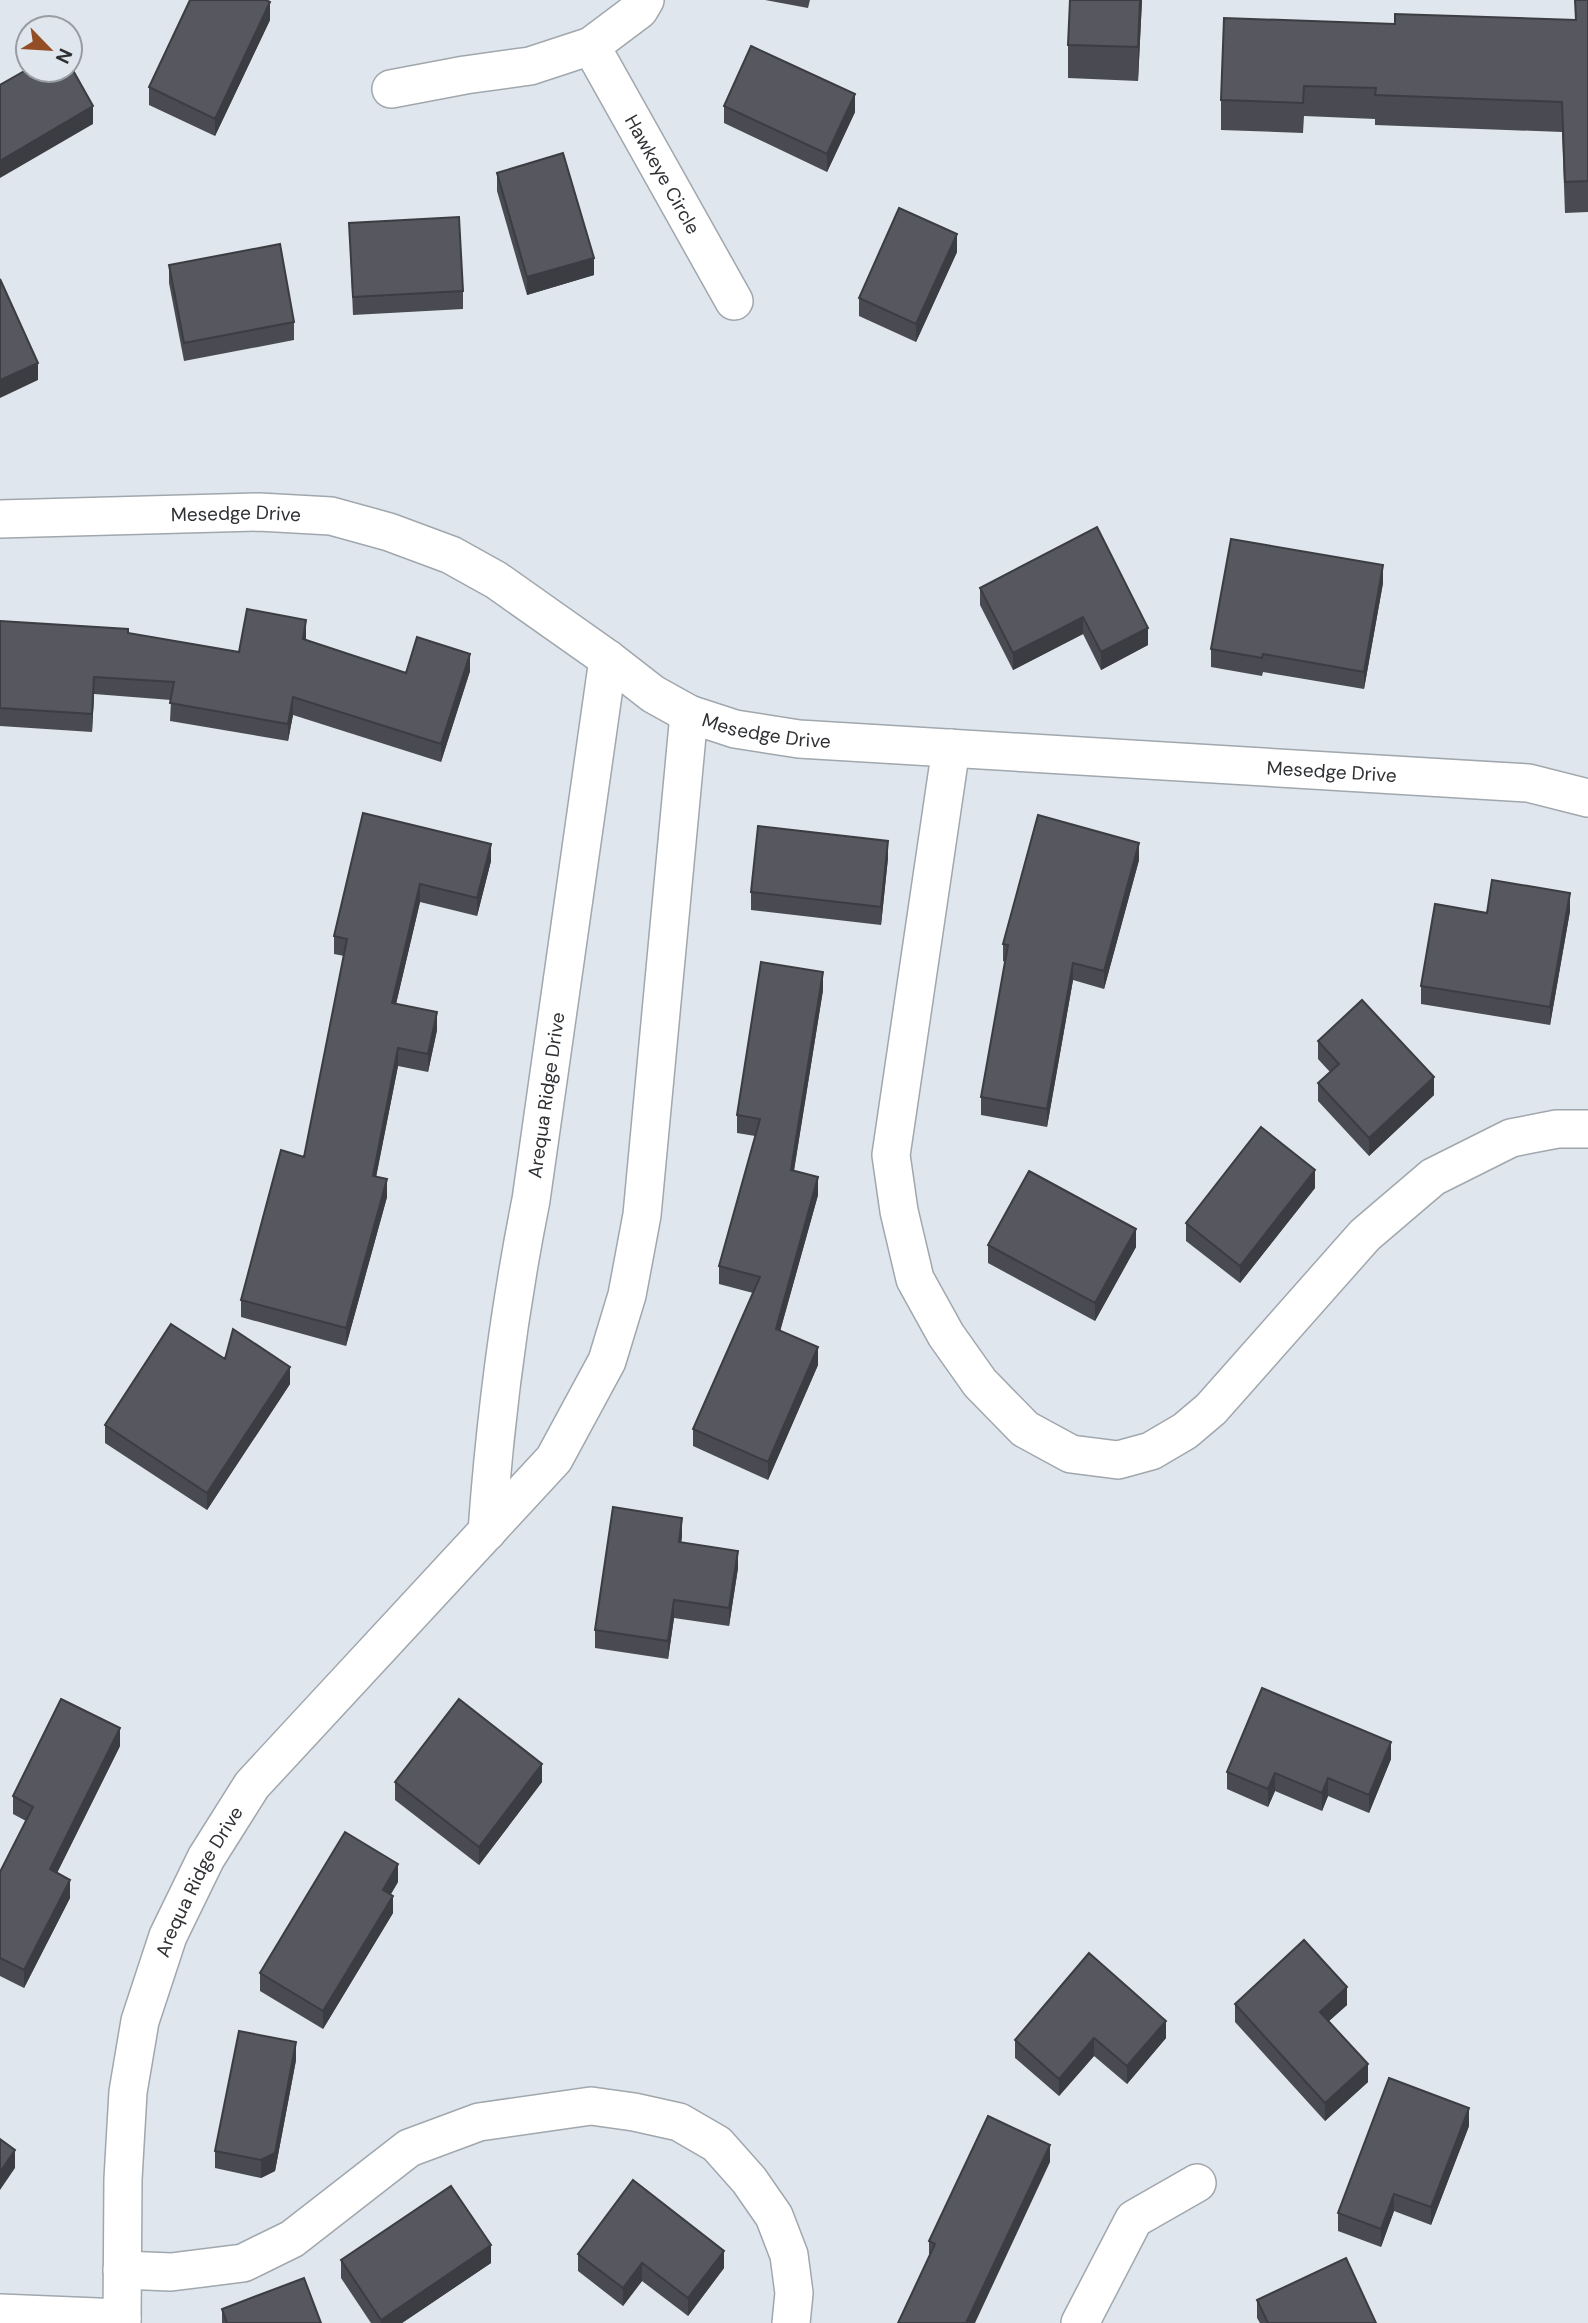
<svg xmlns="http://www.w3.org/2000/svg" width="1588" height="2323" viewBox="0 0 1588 2323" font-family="'DM Sans',sans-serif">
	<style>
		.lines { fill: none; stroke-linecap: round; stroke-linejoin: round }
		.street-casing { stroke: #a0a7ad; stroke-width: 40 }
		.street { stroke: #fff; stroke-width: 37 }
		.wall { fill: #4a4b52 }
		.shaded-wall { fill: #3c3d42 }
		.building { fill: #56575f; stroke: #3c3d42; stroke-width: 2 }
		.labels { text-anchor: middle; stroke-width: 7; stroke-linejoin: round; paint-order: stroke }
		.street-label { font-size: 19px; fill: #2e3033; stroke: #dfe6ed }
	</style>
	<rect width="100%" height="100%" fill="#dfe6ed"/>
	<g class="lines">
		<g class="street-casing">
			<g id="street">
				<path id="s1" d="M 591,46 L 734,301"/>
				<path d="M 391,89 L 465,75 L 530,66 L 591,46 L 639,10 L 645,0"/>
				<path id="s2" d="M 0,519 L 259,512 L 331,516 L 389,532 L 451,555 L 496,580 L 608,659 L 653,694 L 689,714 L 735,729 L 799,739 L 1528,783 L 1588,798"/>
				<path d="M 951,748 L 891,1155 L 899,1211 L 915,1279 L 946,1335 L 980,1383 L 1025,1429 L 1071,1454 L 1118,1460 L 1151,1451 L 1185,1431 L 1211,1409 L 1365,1235 L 1433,1177 L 1511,1138 L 1557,1129 L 1588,1129"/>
				<path id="s3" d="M 487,1532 C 495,1420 509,1310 531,1200 L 608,659"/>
				<path d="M 122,2270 L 171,2272 L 243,2263 L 292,2239 L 409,2148 L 479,2122 L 591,2106 L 634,2112 L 679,2122 L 717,2144 L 749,2180 L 774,2216 L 789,2255 L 794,2293 L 791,2323"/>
				<path d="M 0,2313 L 122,2318"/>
				<path id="s4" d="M 122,2323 L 123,2179 L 128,2092 L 140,2021 L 168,1936 L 206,1858 L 252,1785 L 554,1459 L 607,1361 L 627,1295 L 642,1215 L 689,714"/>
				<path d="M 1080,2323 L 1134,2219 L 1197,2183"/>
			</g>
		</g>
		<use href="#street" class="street"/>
	</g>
	<path class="wall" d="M 765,0 L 810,0 L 808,8 Z
		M 1142,0 L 1138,81 L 1068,78 L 1068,45 Z
		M 1575,0 L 1588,0 L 1588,212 L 1565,213 L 1562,132 L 1375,125 L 1375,119 L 1304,116 L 1303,133 L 1221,130 L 1221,100 L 1395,24 L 1575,20 Z
		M 270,20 L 215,136 L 149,105 L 149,87 Z
		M 724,106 L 855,112 L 827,172 L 724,123 Z
		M 497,173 L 594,275 L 527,295 L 497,191 Z
		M 349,223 L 463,291 L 463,309 L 353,315 Z
		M 957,252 L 916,342 L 859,316 L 859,298 Z
		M 169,265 L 294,322 L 294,340 L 184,361 L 169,283 Z
		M 1097,527 L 1148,645 L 1101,670 L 1083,634 L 1013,670 L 980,605 L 980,588 Z
		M 1383,583 L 1364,689 L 1263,672 L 1262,676 L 1211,667 L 1211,649 Z
		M 0,621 L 128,633 L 239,652 L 306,637 L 306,640 L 406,673 L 470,671 L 441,762 L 293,715 L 288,741 L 170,721 L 171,700 L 94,694 L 92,732 L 0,726 Z
		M 363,813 L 491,861 L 477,916 L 420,902 L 396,1004 L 437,1030 L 428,1072 L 398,1066 L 376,1176 L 387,1197 L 346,1346 L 241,1317 L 241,1300 L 304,1157 L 344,956 L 334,954 L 334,936 Z
		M 888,858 L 881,925 L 751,910 L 751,892 Z
		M 1139,860 L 1104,989 L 1073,980 L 1047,1127 L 981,1115 L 981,1097 L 1005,962 L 1003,961 L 1003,944 Z
		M 1570,911 L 1550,1025 L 1421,1004 L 1421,986 L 1487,913 Z
		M 823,990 L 794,1171 L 818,1195 L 780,1331 L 818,1365 L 768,1480 L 693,1446 L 693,1429 L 753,1293 L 719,1284 L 719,1266 L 755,1136 L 737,1133 L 737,1115 Z
		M 1318,1041 L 1434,1095 L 1369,1156 L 1318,1101 L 1318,1083 L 1330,1072 L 1318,1059 Z
		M 1315,1188 L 1240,1283 L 1186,1241 L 1186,1223 Z
		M 988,1245 L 1136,1247 L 1095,1321 L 988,1263 Z
		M 290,1384 L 207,1510 L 105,1443 L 105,1425 Z
		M 682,1536 L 681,1542 L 738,1568 L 729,1626 L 674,1618 L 668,1659 L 595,1648 L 595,1630 Z
		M 120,1746 L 57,1873 L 70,1898 L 24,1988 L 0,1976 L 0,1872 L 26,1821 L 13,1814 L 13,1796 Z
		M 1391,1759 L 1369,1813 L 1328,1796 L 1322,1811 L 1275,1791 L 1268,1807 L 1227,1789 L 1227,1772 Z
		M 395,1782 L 542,1782 L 479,1865 L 395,1800 Z
		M 398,1882 L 391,1894 L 393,1913 L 323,2029 L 260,1991 L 260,1973 Z
		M 1089,1953 L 1166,2038 L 1127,2084 L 1094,2056 L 1059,2096 L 1015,2058 L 1015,2040 Z
		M 1235,2004 L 1347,2005 L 1329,2021 L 1368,2082 L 1325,2121 L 1235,2022 Z
		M 296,2060 L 275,2171 L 261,2178 L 215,2168 L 215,2151 Z
		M 1469,2126 L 1431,2225 L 1394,2211 L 1381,2247 L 1338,2231 L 1338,2213 Z
		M 1050,2162 L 929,2255 L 929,2241 Z
		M 578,2254 L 724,2268 L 688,2316 L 642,2281 L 623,2306 L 578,2271 Z
		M 341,2260 L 491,2263 L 402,2323 L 371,2323 L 341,2278 Z
		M 1257,2300 L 1376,2323 L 1260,2323 L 1257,2318 Z
		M 222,2309 L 321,2323 L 222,2323 Z"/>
	<path class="shaded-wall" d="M 1140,0 L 1142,0 L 1138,81 L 1138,47 Z
		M 270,2 L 270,20 L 215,136 L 215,119 Z
		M 855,94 L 855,112 L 827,172 L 827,154 Z
		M 93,106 L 93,124 L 0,178 L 0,161 Z
		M 957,234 L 957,252 L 916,342 L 916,324 Z
		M 594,258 L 594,275 L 527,295 L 527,277 Z
		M 38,363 L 38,380 L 0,398 L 0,380 Z
		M 1383,565 L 1383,583 L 1364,689 L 1364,672 Z
		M 1083,617 L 1083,634 L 1013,670 L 1013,653 Z
		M 306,620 L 306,637 L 303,657 L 303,639 Z
		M 1148,628 L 1148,645 L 1101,670 L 1101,652 Z
		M 470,654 L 470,671 L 441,762 L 441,744 Z
		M 94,677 L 94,694 L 92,732 L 92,714 Z
		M 293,697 L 293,715 L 288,741 L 288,724 Z
		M 888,841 L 888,858 L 881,925 L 881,907 Z
		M 1139,843 L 1139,860 L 1104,989 L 1104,971 Z
		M 491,844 L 491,861 L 477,916 L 477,898 Z
		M 420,884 L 420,902 L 392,1021 L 392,1003 Z
		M 1570,893 L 1570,911 L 1550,1025 L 1550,1007 Z
		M 1073,963 L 1073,980 L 1047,1127 L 1047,1109 Z
		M 823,972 L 823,990 L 791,1188 L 791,1170 Z
		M 437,1012 L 437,1030 L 428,1072 L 428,1054 Z
		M 398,1048 L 398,1066 L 373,1193 L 373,1176 Z
		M 1434,1077 L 1434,1095 L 1369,1156 L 1369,1138 Z
		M 1315,1170 L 1315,1188 L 1240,1283 L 1240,1266 Z
		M 818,1177 L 818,1195 L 776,1346 L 776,1329 Z
		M 387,1179 L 387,1197 L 346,1346 L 346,1328 Z
		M 1136,1229 L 1136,1247 L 1095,1321 L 1095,1303 Z
		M 818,1347 L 818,1365 L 768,1480 L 768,1462 Z
		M 290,1367 L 290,1384 L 207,1510 L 207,1493 Z
		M 682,1518 L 682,1536 L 679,1560 L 679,1542 Z
		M 738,1551 L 738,1568 L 729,1626 L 729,1608 Z
		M 674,1600 L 674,1618 L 668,1659 L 668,1641 Z
		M 120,1728 L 120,1746 L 50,1887 L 50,1869 Z
		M 1391,1742 L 1391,1759 L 1369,1813 L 1369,1795 Z
		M 542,1764 L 542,1782 L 479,1865 L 479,1847 Z
		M 1275,1773 L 1275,1791 L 1268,1807 L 1268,1789 Z
		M 1328,1778 L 1328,1796 L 1322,1811 L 1322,1793 Z
		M 398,1864 L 398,1882 L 383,1907 L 383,1890 Z
		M 70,1880 L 70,1898 L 24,1988 L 24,1970 Z
		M 393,1896 L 393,1913 L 323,2029 L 323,2011 Z
		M 1347,1987 L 1347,2005 L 1320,2029 L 1320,2012 Z
		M 1166,2021 L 1166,2038 L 1127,2084 L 1127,2066 Z
		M 1094,2038 L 1094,2056 L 1059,2096 L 1059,2079 Z
		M 296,2042 L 296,2060 L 275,2171 L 261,2178 L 261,2160 Z
		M 1368,2064 L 1368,2082 L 1325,2121 L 1325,2103 Z
		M 1469,2108 L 1469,2126 L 1431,2225 L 1431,2207 Z
		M 1050,2145 L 1050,2162 L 975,2323 L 966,2323 Z
		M 15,2150 L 15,2168 L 0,2190 L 0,2172 Z
		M 1394,2194 L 1394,2211 L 1381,2247 L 1381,2229 Z
		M 491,2245 L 491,2263 L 402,2323 L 381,2323 L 381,2320 Z
		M 724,2251 L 724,2268 L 688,2316 L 688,2298 Z
		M 642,2263 L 642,2281 L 623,2306 L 623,2288 Z"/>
	<path class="building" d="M 190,0 L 266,0 L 270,2 L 215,119 L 149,87 Z
		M 1070,0 L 1140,0 L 1138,47 L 1068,45 Z
		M 1575,0 L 1588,0 L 1588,181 L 1565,182 L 1562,102 L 1375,95 L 1376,88 L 1304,86 L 1303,103 L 1221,100 L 1224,18 L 1395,24 L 1395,14 L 1576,20 Z
		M 751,46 L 855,94 L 827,154 L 724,106 Z
		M 70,65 L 93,106 L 0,161 L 0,85 L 28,69 L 28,70 L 70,70 Z
		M 563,153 L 594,258 L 527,277 L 497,173 Z
		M 899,208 L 957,234 L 916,324 L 859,298 Z
		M 459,217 L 463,291 L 353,297 L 349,223 Z
		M 280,244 L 294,322 L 184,343 L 169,265 Z
		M 0,279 L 38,363 L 0,380 Z
		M 1097,527 L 1148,628 L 1101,652 L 1083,617 L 1013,653 L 980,588 Z
		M 1231,539 L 1383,565 L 1364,672 L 1263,654 L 1262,658 L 1211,649 Z
		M 247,609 L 306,620 L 303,639 L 406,673 L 417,637 L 470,654 L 441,744 L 293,697 L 288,724 L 170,703 L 174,682 L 94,677 L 92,714 L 0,708 L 0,621 L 128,629 L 128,633 L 239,652 Z
		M 363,813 L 491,844 L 477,898 L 420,884 L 392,1003 L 437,1012 L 428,1054 L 398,1048 L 373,1176 L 387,1179 L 346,1328 L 241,1300 L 281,1150 L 304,1157 L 347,939 L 334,936 Z
		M 1038,815 L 1139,843 L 1104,971 L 1073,963 L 1047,1109 L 981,1097 L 1008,945 L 1003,944 Z
		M 758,826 L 888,841 L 881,907 L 751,892 Z
		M 1492,880 L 1570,893 L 1550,1007 L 1421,986 L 1435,904 L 1487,913 Z
		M 761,962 L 823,972 L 791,1170 L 818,1177 L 776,1329 L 818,1347 L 768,1462 L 693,1429 L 760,1277 L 719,1266 L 760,1119 L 737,1115 Z
		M 1362,1000 L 1434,1077 L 1369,1138 L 1318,1083 L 1339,1064 L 1318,1041 Z
		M 1261,1127 L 1315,1170 L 1240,1266 L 1186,1223 Z
		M 1029,1171 L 1136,1229 L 1095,1303 L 988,1245 Z
		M 171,1324 L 225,1359 L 233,1329 L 290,1367 L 207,1493 L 105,1425 Z
		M 613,1507 L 682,1518 L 679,1542 L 738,1551 L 729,1608 L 674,1600 L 668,1641 L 595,1630 Z
		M 1262,1688 L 1391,1742 L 1369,1795 L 1328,1778 L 1322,1793 L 1275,1773 L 1268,1789 L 1227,1772 Z
		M 61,1699 L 120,1728 L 50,1869 L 70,1880 L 24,1970 L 0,1958 L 0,1872 L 33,1807 L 13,1796 Z
		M 459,1699 L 542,1764 L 479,1847 L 395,1782 Z
		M 345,1832 L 398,1864 L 383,1890 L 393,1896 L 323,2011 L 260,1973 Z
		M 1304,1940 L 1347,1987 L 1320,2012 L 1368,2064 L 1325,2103 L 1235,2004 Z
		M 1089,1953 L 1166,2021 L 1127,2066 L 1094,2038 L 1059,2079 L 1015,2040 Z
		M 239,2031 L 296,2042 L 275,2153 L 261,2160 L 215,2151 Z
		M 1389,2078 L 1469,2108 L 1431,2207 L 1394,2194 L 1381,2229 L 1338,2213 Z
		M 988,2116 L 1050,2145 L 966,2323 L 898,2323 L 935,2244 L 929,2241 Z
		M 0,2139 L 15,2150 L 0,2172 Z
		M 633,2180 L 724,2251 L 688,2298 L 642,2263 L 623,2288 L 578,2254 Z
		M 451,2186 L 491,2245 L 381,2320 L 341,2260 Z
		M 1346,2258 L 1376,2323 L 1268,2323 L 1257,2300 Z
		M 304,2278 L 321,2323 L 227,2323 L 222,2309 Z"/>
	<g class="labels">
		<g class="street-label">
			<text dy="7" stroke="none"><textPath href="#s1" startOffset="147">Hawkeye Circle</textPath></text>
			<text dy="7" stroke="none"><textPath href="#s2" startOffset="236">Mesedge Drive</textPath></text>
			<text dy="7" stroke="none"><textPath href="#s2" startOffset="824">Mesedge Drive</textPath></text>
			<text dy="7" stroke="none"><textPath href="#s2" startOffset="1391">Mesedge Drive</textPath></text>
			<text dy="7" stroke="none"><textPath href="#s3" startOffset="441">Arequa Ridge Drive</textPath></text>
			<text dy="7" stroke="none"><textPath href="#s4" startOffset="455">Arequa Ridge Drive</textPath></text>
		</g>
	</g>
	<g transform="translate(49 49) rotate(115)"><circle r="33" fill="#dfe6ed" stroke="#989da3" stroke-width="2"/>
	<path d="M0-5L12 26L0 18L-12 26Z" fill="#944e26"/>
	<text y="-10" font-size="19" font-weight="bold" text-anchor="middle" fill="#2e3033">N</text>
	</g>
</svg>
